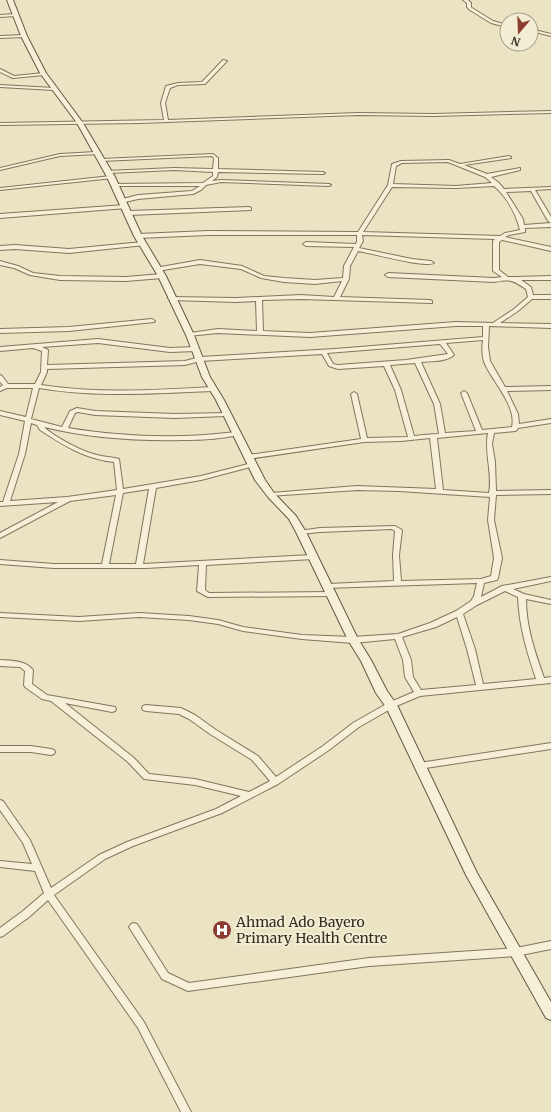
<svg xmlns="http://www.w3.org/2000/svg" width="551" height="1112" viewBox="0 0 551 1112" font-family="Merriweather,serif">
	<style>
		.lines { fill: none; stroke-linecap: round; stroke-linejoin: round }
		.street-casing { stroke: #83755c; stroke-width: 2 }
		.secondary-casing { stroke: #655740; stroke-width: 2 }
		.street { fill: #f5f0d7; fill-rule: evenodd }
		.secondary { fill: #f5f0d7; fill-rule: evenodd }
		.labels { text-anchor: middle; stroke-width: 4; stroke-linejoin: round; paint-order: stroke }
		.near-poi-label { font-size: 14px; fill: #342c1f; stroke: #f2edd3; text-anchor: start }
	</style>
	<rect width="100%" height="100%" fill="#eae3c4"/>
	<g class="lines">
		<g class="street-casing">
			<path id="street" d="M 463,0 L 468,0 L 471,3 L 471,7 L 472,8 L 493,21 L 507,25 L 507,27 L 491,23 L 470,10 L 467,7 L 467,3 Z
				M 15,14 L 16,14 L 16,16 L 0,17 L 0,15 Z
				M 531,29 L 551,34 L 551,36 L 531,31 Z
				M 25,35 L 27,36 L 26,37 L 0,38 L 0,36 Z
				M 223,60 L 227,61 L 205,84 L 178,85 L 170,88 L 165,103 L 168,120 L 358,113 L 433,114 L 551,111 L 551,113 L 433,116 L 358,115 L 139,123 L 0,125 L 0,123 L 164,120 L 161,103 L 166,86 L 178,83 L 202,82 Z
				M 0,69 L 14,76 L 44,73 L 46,74 L 44,75 L 13,78 L 0,72 Z
				M 0,85 L 54,88 L 56,89 L 54,90 L 0,87 Z
				M 96,152 L 98,152 L 98,154 L 60,156 L 0,170 L 0,168 L 60,154 Z
				M 213,154 L 218,158 L 218,169 L 323,172 L 325,173 L 323,174 L 218,172 L 217,177 L 212,181 L 221,180 L 329,184 L 331,185 L 329,186 L 221,182 L 206,185 L 201,190 L 193,194 L 138,199 L 121,203 L 119,202 L 119,200 L 138,195 L 192,191 L 200,186 L 115,186 L 113,185 L 113,184 L 203,183 L 213,176 L 213,172 L 174,170 L 108,173 L 106,172 L 106,171 L 174,168 L 213,169 L 214,158 L 212,156 L 101,161 L 99,160 L 101,159 Z
				M 509,156 L 511,157 L 511,158 L 464,165 L 487,174 L 520,168 L 520,170 L 491,177 L 499,183 L 504,189 L 551,187 L 551,189 L 535,190 L 551,217 L 551,223 L 548,221 L 531,191 L 506,192 L 523,219 L 524,225 L 551,223 L 551,227 L 525,228 L 525,232 L 509,235 L 505,237 L 551,247 L 551,251 L 502,240 L 499,242 L 499,270 L 508,277 L 515,277 L 551,276 L 551,280 L 521,280 L 531,287 L 533,295 L 551,295 L 551,299 L 532,299 L 518,311 L 500,323 L 551,324 L 551,328 L 489,326 L 488,347 L 490,361 L 505,387 L 551,386 L 551,390 L 507,391 L 518,414 L 519,424 L 551,419 L 551,423 L 518,428 L 517,430 L 515,431 L 494,433 L 492,444 L 495,462 L 496,491 L 551,490 L 551,494 L 496,495 L 494,520 L 502,558 L 498,578 L 497,580 L 484,583 L 481,597 L 502,586 L 551,577 L 551,581 L 513,589 L 524,594 L 551,600 L 551,604 L 526,599 C 526,627 535,652 544,678 L 551,677 L 551,683 L 420,696 L 394,707 L 359,727 L 329,750 L 278,784 L 222,813 L 133,846 L 105,859 L 54,895 L 144,1022 L 191,1112 L 181,1112 L 138,1028 L 48,900 L 29,917 L 3,936 L 0,937 L 0,928 L 23,911 L 44,893 L 35,871 L 0,867 L 0,861 L 32,864 L 23,843 L 0,810 L 0,800 L 3,801 L 30,840 L 51,888 L 99,855 L 127,842 L 216,809 L 241,796 L 195,785 L 144,779 L 128,762 L 51,701 L 42,699 L 25,687 L 24,685 L 25,671 L 20,667 L 0,666 L 0,660 C 12,661 25,660 33,670 L 32,684 L 47,695 L 115,707 L 116,709 L 115,711 L 112,712 L 65,703 L 134,758 L 149,774 L 195,779 L 249,792 L 270,781 L 252,760 L 210,734 L 189,719 L 179,714 L 146,711 L 143,710 L 142,708 L 143,706 L 146,705 L 181,708 L 195,715 L 216,730 L 258,756 L 276,777 L 323,746 L 353,723 L 388,703 L 414,692 L 405,677 L 403,660 L 395,639 L 353,643 L 302,639 L 243,631 L 218,624 L 189,620 L 139,617 L 79,621 L 0,617 L 0,613 L 79,617 L 139,613 L 189,616 L 218,620 L 243,627 L 302,635 L 353,637 L 398,634 L 430,623 L 456,611 L 471,601 L 474,596 L 477,583 L 325,588 L 324,586 L 325,584 L 328,584 L 394,581 L 393,555 L 395,531 L 392,529 L 320,532 L 301,534 L 299,533 L 298,532 L 299,531 L 320,528 L 395,526 L 402,530 L 399,555 L 401,581 L 481,579 L 491,576 L 494,558 L 488,520 L 490,497 L 399,491 L 357,490 L 269,496 L 268,495 L 269,494 L 271,493 L 357,486 L 436,489 L 430,438 L 401,441 L 364,442 L 248,459 L 245,457 L 248,455 L 361,439 L 351,394 L 354,392 L 357,394 L 367,438 L 408,437 L 395,390 L 384,366 L 338,369 L 329,366 L 322,354 L 200,361 L 185,365 L 47,369 L 47,372 L 41,385 C 98,394 155,390 213,387 L 216,389 L 213,391 C 155,393 97,398 39,388 L 31,419 L 62,427 L 70,411 L 77,408 L 95,411 L 175,414 L 228,413 L 229,414 L 228,415 L 226,416 L 175,418 L 95,415 L 78,412 L 75,413 L 68,428 C 123,437 180,439 236,432 L 239,434 L 238,435 C 221,439 202,440 183,440 C 137,441 89,438 44,427 C 54,437 83,452 97,455 C 104,457 112,457 119,459 L 123,489 L 201,476 L 252,463 L 255,465 L 254,466 L 201,480 L 156,488 L 143,564 L 312,555 L 314,555 L 316,557 L 314,559 L 206,565 L 205,590 L 209,593 L 332,592 L 336,594 L 332,596 L 208,597 L 197,591 L 199,565 L 146,568 L 54,568 L 0,564 L 0,560 L 54,564 L 102,564 L 116,495 L 70,501 L 0,538 L 0,533 L 58,502 L 0,506 L 0,502 L 3,502 L 19,454 L 25,421 L 0,415 L 0,411 L 26,417 L 33,388 L 7,388 L 0,391 L 0,387 L 3,385 L 0,382 L 0,375 L 2,376 L 8,384 L 35,384 L 41,372 L 42,351 L 33,348 L 0,351 L 0,347 L 98,339 L 170,348 L 196,347 L 199,349 L 196,351 L 170,352 L 98,343 L 42,347 L 48,350 L 47,365 L 185,361 L 200,357 L 335,349 L 483,337 L 483,326 L 456,326 L 310,337 L 218,333 L 188,336 L 188,334 L 190,333 L 218,329 L 257,331 L 256,301 L 236,302 L 171,300 L 168,298 L 169,297 L 236,298 L 301,295 L 334,297 L 342,281 L 315,284 L 284,282 L 261,278 L 241,269 L 200,264 L 157,271 L 155,270 L 155,268 L 200,260 L 242,266 L 264,276 L 284,278 L 315,280 L 343,278 L 344,266 L 354,247 L 306,246 L 303,244 L 306,242 L 356,244 L 357,241 L 357,235 L 208,235 L 138,238 L 135,236 L 138,234 L 208,231 L 358,232 L 388,185 L 392,164 L 401,161 L 449,160 L 460,164 ZM 448,162 L 485,177 L 492,183 L 456,186 L 393,184 L 396,166 L 402,163 ZM 494,186 C 507,197 516,214 520,230 L 505,233 L 500,236 L 363,232 L 392,187 L 456,188 ZM 362,235 L 495,239 L 493,241 L 493,271 L 502,277 L 494,278 L 388,273 L 385,275 L 388,277 L 494,282 C 511,279 512,280 526,289 L 528,297 L 514,309 L 493,323 L 456,322 L 310,333 L 263,331 L 262,300 L 301,299 L 432,303 L 432,301 L 430,300 L 340,297 L 349,279 L 350,266 L 358,251 C 370,253 426,268 434,263 L 431,261 L 412,259 L 359,248 L 363,241 ZM 483,340 C 482,347 482,355 484,362 C 492,381 517,406 512,427 L 482,430 L 467,393 L 464,391 L 461,393 L 476,431 L 445,433 L 440,404 L 421,362 C 431,361 446,362 454,355 L 446,343 ZM 440,344 L 448,354 L 406,360 L 338,365 L 333,364 L 327,353 ZM 415,363 L 434,404 L 439,434 C 431,434 423,435 414,436 L 401,390 L 390,365 ZM 31,423 L 37,425 L 40,430 C 63,445 85,459 114,462 L 117,490 L 67,497 L 10,501 L 25,454 ZM 488,433 C 484,453 493,474 489,493 L 443,490 L 437,438 ZM 149,489 L 136,564 L 109,564 L 123,493 ZM 505,591 L 518,597 C 519,626 527,652 536,679 L 483,684 L 475,649 L 463,614 L 477,605 ZM 457,617 L 467,649 L 476,685 L 421,690 L 413,677 L 411,660 L 402,637 L 436,627 Z
				M 111,176 L 113,177 L 113,178 L 0,190 L 0,188 Z
				M 125,205 L 127,206 L 127,208 L 0,218 L 0,214 Z
				M 249,207 L 251,208 L 251,210 L 129,215 L 126,213 L 129,211 Z
				M 143,242 L 146,244 L 145,245 L 69,253 L 15,249 L 0,250 L 0,246 L 15,245 L 69,249 Z
				M 0,261 L 18,266 L 33,273 L 60,276 L 126,277 L 162,274 L 165,276 L 162,278 L 126,281 L 60,280 L 30,275 L 14,268 L 0,265 Z
				M 152,319 L 155,321 L 154,322 L 69,331 L 0,333 L 0,329 L 69,327 Z
				M 551,743 L 551,749 L 419,769 L 416,768 L 415,766 L 416,764 L 419,763 Z
				M 0,746 L 31,746 L 51,749 L 54,750 L 55,752 L 54,754 L 51,755 L 31,752 L 0,752 Z
				M 134,923 L 137,924 L 168,973 L 189,983 L 369,958 L 516,948 L 551,941 L 551,949 L 516,956 L 369,966 L 188,991 L 162,979 L 129,927 L 131,924 Z"/>
		</g>
		<g class="secondary-casing">
			<path id="secondary" d="M 7,0 L 13,0 L 27,36 L 46,73 L 83,123 L 115,177 L 142,236 L 166,276 L 194,335 L 210,377 L 224,400 L 265,480 L 274,493 L 296,516 L 306,532 L 358,639 L 371,660 L 387,691 L 397,705 L 477,873 L 551,1002 L 551,1020 L 546,1018 L 466,875 L 386,707 L 376,693 L 361,661 L 348,640 L 296,532 L 289,519 L 268,497 L 255,480 L 216,400 L 202,377 L 186,335 L 158,276 L 134,236 L 107,177 L 77,123 L 40,73 L 21,36 Z"/>
		</g>
		<use href="#street" class="street"/>
		<use href="#secondary" class="secondary"/>
	</g>
	<defs>
		<g id="hospital-disc" transform="scale(1)"><circle r="9.5" fill="#8c3c32" stroke="#f2edd3"/><path d="M-5-5h3v3.5h4V-5h3V5h-3V1.5h-4V5h-3Z" fill="#fff"/></g>
	</defs>
	<g fill-rule="evenodd">
		<use href="#hospital-disc" x="222" y="930"/>
	</g>
	<g class="labels">
		<g class="near-poi-label">
			<text x="236" y="927">Ahmad Ado Bayero<tspan x="236" dy="16">Primary Health Centre</tspan></text>
		</g>
	</g>
	<g transform="translate(519 32) rotate(199)"><circle r="19" fill="#f2edd3" stroke="#a6a08b"/>
	<path d="M0-3L7 15L0 10L-7 15Z" fill="#8c3c32"/>
	<text y="-6" font-size="11" font-weight="bold" text-anchor="middle" fill="#342c1f">N</text>
	</g>
</svg>
